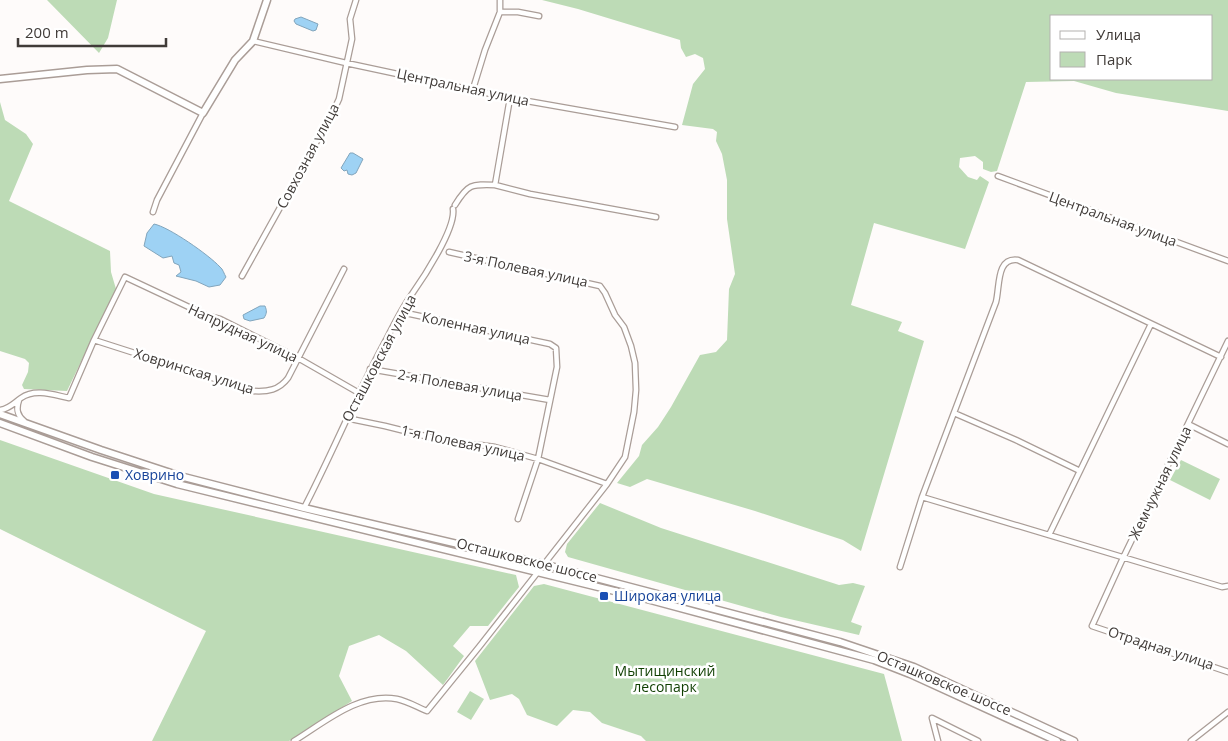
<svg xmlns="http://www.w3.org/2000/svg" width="1228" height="741" viewBox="0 0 1228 741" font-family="'Open Sans',sans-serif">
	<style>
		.green { fill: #bddbb6; fill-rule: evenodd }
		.water { fill: #9ed2f4; stroke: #82a5bc }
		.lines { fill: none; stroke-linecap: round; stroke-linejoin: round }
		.street-casing { stroke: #aa9d97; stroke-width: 7 }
		.secondary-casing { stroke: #aa9d97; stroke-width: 9 }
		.street { stroke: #fff; stroke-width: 4.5 }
		.secondary { stroke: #fff; stroke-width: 6 }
		.transit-dot { fill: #1a4fb4; stroke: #fff; stroke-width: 2 }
		.labels { text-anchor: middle; stroke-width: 5; stroke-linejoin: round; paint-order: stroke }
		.street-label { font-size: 14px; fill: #403b38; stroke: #fff }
		.transit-label { font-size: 14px; fill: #164399; stroke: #fff; text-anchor: start }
		.park-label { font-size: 14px; fill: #0f3e00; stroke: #fff }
	</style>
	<rect width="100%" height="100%" fill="#fefbfa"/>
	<path class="green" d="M 47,0 L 117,0 L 108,38 L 99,53 Z
		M 542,0 L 1228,0 L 1228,111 L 1116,93 L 1074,81 L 1026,82 L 997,171 L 991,172 L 983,169 L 983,162 L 975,156 L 960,158 L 959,167 L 968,177 L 977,180 L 980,176 L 989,182 L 965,249 L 874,223 L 851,305 L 902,322 L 898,331 L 924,341 L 861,551 L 843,540 L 755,511 L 647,479 L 630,487 L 617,483 L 639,456 L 642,445 L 658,427 L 671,407 L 700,355 L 716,352 L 727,340 L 729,289 L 735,274 L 727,219 L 727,180 L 722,154 L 716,141 L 717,132 L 713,129 L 682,125 L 693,84 L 705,69 L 703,58 L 695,54 L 686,57 L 681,48 L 680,40 L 578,9 ZM 1052,16 L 1212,16 L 1212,79 L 1052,79 Z
		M 0,102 L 5,120 L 26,134 L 33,144 L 9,201 L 110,251 L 111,272 L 116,289 L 67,391 L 24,389 L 22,385 L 28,372 L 29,363 L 25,359 L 0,351 Z
		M 0,440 L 154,494 L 516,575 L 519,587 L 488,626 L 470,626 L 453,646 L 464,656 L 443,685 L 406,651 L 379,635 L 349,646 L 339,676 L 352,701 L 289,741 L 152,741 L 206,631 L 0,529 Z
		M 1181,460 L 1220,479 L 1210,500 L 1170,480 Z
		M 600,503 L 661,528 L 839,585 L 853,583 L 865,586 L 851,622 L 862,626 L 859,635 L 781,617 L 568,557 L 565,552 L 567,544 Z
		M 544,584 L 884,674 L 902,741 L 646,741 L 641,736 L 602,723 L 590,712 L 573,710 L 557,726 L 527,715 L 519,699 L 512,694 L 490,700 L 475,661 L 534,586 Z
		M 470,691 L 484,699 L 471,720 L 457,712 Z"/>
	<path class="water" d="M 301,17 L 318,24 L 316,30 L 313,31 L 296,24 L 294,21 L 295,19 Z
		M 350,153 L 353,153 L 363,159 L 356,173 L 352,175 L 348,174 L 347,170 L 344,171 L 341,168 Z
		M 154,224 C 169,227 209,255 220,267 C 223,269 224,274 226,277 L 220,285 L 209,287 L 196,281 L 176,276 L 181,272 L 179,265 L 174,263 L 172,256 L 163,258 L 144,246 L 147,233 Z
		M 260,306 L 265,306 C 267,311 267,313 264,318 L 250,321 L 244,319 L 243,315 Z"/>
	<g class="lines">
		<g class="street-casing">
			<path id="street" d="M 500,0 L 500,12
				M 253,41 L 346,63 L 510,98 L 675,127
				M 473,89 L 485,50 L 500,12 L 518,12 L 539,16
				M 998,176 L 1228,261
				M 495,185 L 530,194 L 656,217
				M 455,205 C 468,184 471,184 495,185 L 510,98
				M 153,212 L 157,200 L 203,113
				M 242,276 L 332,114 L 339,99 L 352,39 L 350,19 L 356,0
				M 401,312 L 550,344 L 556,348 L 557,367 L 538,459 L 518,519
				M 94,340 L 253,391 C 268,392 279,390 288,378 L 344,269
				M 1228,341 L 1123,558 L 1092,626 L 1228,672
				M 370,369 L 550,400
				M 19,400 C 16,409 17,415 24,421
				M 0,410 C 9,409 14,403 21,398 C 35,388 54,395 69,398 L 94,340 L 125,277 L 208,316 L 220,319 L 298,358 L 359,393
				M 954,413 L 1016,440 L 1080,471
				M 346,418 L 385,426 L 457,444 L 480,445 L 495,447 L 538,459 L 607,484
				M 1188,424 L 1228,444
				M 922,497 L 1222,587 L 1228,586
				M 304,508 C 333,452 356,395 386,340 C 394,324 402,308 412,294 C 424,277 456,228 453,209
				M 1049,535 L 1151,324
				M 900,567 L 922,497 L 996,302 C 1000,286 996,257 1018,260 L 1221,357
				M 294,741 C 325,722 359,692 397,699 C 407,701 417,707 427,711 L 479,647 L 607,484 L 625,457 L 634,412 L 636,390 L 635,363 L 631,346 L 624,327 L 615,315 L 605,293 L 600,286 L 449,252
				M 938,741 L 932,718 L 978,741
				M 1191,741 L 1228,712"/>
		</g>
		<g class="secondary-casing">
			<path id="secondary" d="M 0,79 L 87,70 L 117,69 L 203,113 L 235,60 L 253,41 L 267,0
				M 0,414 L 101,450 L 180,476 L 304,508 L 543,564 L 840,642 L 914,667 L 1074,741
				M 0,423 L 92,457 L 177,484 L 643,598 L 874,660 L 910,674 L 1057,741"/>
		</g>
		<use href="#street" class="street"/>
		<use href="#secondary" class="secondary"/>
	</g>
	<g class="transit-dot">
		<rect x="110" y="470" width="10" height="10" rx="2.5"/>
		<rect x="599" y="591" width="10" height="10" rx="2.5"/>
	</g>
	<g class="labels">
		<g class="street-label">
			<text transform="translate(463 87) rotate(12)" y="5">Центральная улица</text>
			<text transform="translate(308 156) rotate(-62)" y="5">Совхозная улица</text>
			<text transform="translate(1113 219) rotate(20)" y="5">Центральная улица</text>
			<text transform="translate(526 269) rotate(12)" y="5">3-я Полевая улица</text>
			<text transform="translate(476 328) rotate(12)" y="5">Коленная улица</text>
			<text transform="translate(243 333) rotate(25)" y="5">Напрудная улица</text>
			<text transform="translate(379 358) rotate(-62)" y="5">Осташковская улица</text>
			<text transform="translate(194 371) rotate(17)" y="5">Ховринская улица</text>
			<text transform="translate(460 385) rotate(10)" y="5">2-я Полевая улица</text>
			<text transform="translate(463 443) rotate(12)" y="5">1-я Полевая улица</text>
			<text transform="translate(1160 483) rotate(-64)" y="5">Жемчужная улица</text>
			<text transform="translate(527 560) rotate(14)" y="5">Осташковское шоссе</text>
			<text transform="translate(1161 648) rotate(18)" y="5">Отрадная улица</text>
			<text transform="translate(944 683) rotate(23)" y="5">Осташковское шоссе</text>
		</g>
		<g class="transit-label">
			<text x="125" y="480">Ховрино</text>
			<text x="614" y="601">Широкая улица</text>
		</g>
		<g class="park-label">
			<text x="665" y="676">Мытищинский<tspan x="665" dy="16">лесопарк</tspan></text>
		</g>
	</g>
	<rect x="1050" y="15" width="162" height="65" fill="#ffffff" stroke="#b3b1af"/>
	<rect x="1060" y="31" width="25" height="8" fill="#ffffff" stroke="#b3b1af"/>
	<text x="1096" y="40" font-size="15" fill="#403b38">Улица</text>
	<rect x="1060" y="52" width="25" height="15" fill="#bddbb6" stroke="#b3b1af"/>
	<text x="1096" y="65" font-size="15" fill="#403b38">Парк</text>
	<path d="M18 38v8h148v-8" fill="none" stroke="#403b38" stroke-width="2.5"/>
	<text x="25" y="38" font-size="15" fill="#403b38" stroke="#ffffff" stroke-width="4" paint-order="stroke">200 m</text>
</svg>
